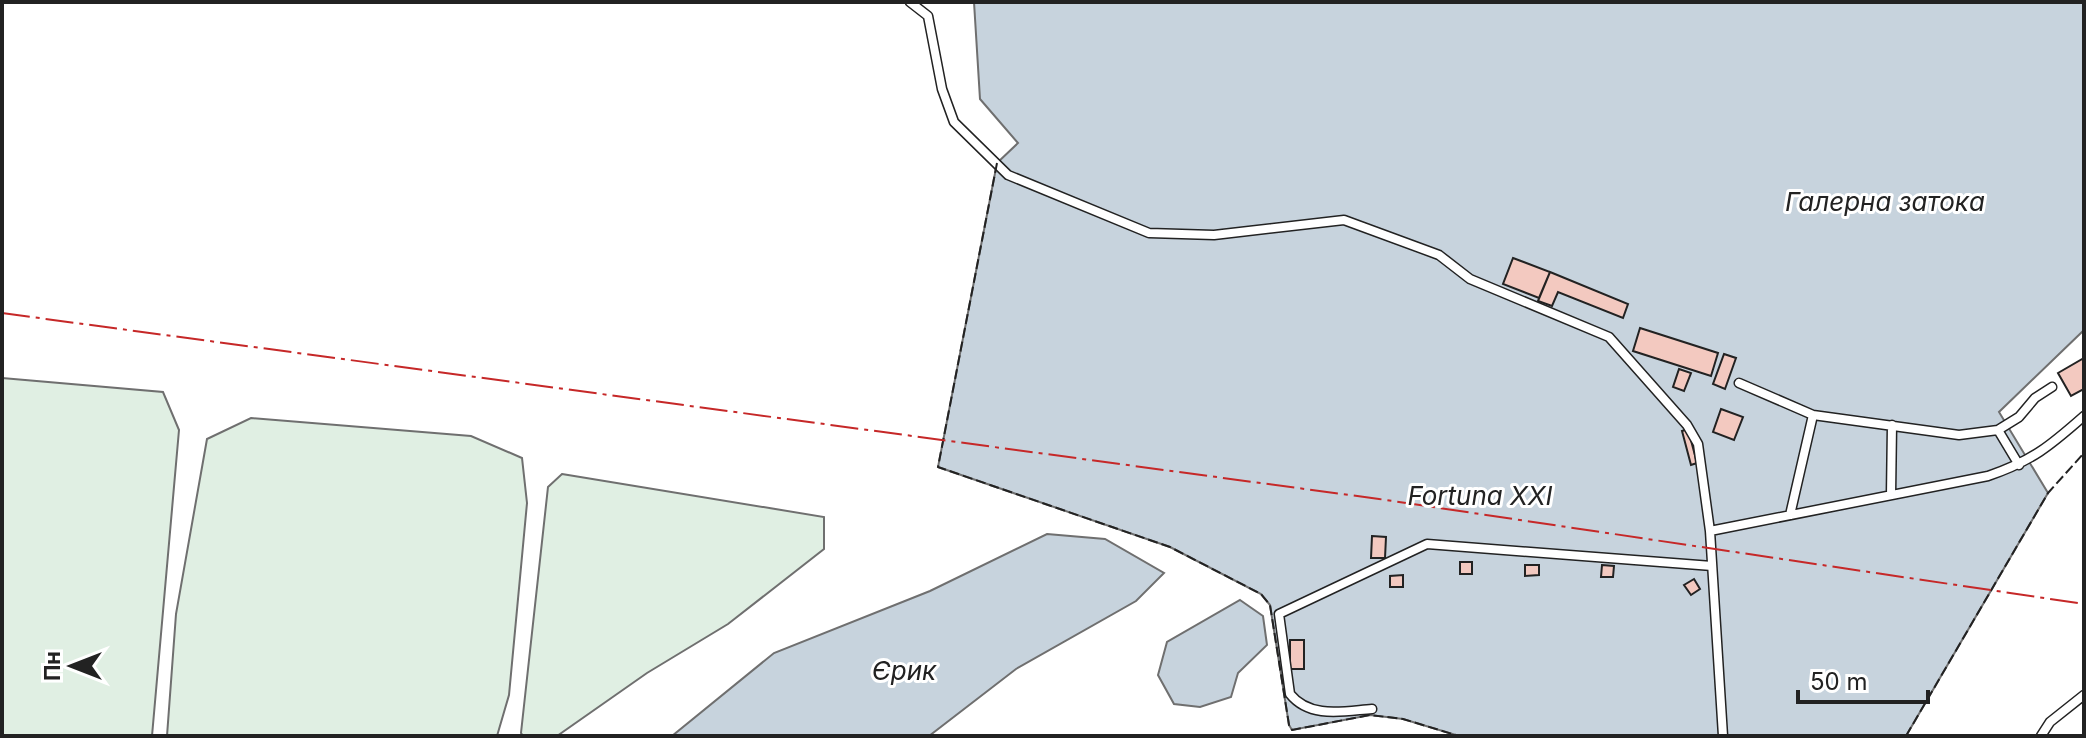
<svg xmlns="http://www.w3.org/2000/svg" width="2086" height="738" viewBox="0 0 2086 738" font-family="Inter,sans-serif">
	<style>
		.green { fill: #e0efe3; stroke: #6f6f6f; stroke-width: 2 }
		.water { fill: #c7d3dd; stroke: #6f6f6f; stroke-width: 2 }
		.building { fill: #f3c9c0; stroke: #222; stroke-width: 2 }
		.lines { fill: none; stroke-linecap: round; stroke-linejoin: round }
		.service-casing { stroke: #222; stroke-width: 11 }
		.service { stroke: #fff; stroke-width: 8 }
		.fence { stroke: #222; stroke-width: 2; stroke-dasharray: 10 4; stroke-linecap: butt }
		.power { stroke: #c62828; stroke-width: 2; stroke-dasharray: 28 6 4 6; stroke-linecap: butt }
		.labels { text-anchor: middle; stroke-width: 6; stroke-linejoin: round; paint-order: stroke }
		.water-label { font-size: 26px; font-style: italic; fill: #222; stroke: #fff }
	</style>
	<rect width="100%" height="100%" fill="#fff"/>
	<path class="green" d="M 2,378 L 163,392 L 179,430 L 152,736 L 2,736 Z
		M 251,418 L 471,436 L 522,458 L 527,503 L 509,695 L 497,736 L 167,736 L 176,614 L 207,439 Z
		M 562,474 L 824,517 L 824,549 L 728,624 L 647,673 L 557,736 L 523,736 L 521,733 L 548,487 Z"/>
	<path class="water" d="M 974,2 L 2084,2 L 2084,330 L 1999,412 L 2048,493 L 1906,736 L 1459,736 L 1403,719 L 1370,715 L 1292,730 L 1289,725 L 1270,605 L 1261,594 L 1170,547 L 938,467 L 997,163 L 1018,143 L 980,99 Z
		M 1047,534 L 1105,539 L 1164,573 L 1136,601 L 1016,669 L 929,736 L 672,736 L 774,653 L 930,591 Z
		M 1240,600 L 1263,616 L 1267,645 L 1238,673 L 1231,697 L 1200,707 L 1174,704 L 1158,675 L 1167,642 Z"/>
	<path class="building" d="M 1513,258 L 1550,272 L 1539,298 L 1503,284 Z
		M 1550,272 L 1628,304 L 1623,318 L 1558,292 L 1552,306 L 1538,301 Z
		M 1640,328 L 1718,353 L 1711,376 L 1633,351 Z
		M 1724,354 L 1736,358 L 1725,389 L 1713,384 Z
		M 2084,358 L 2084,389 L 2071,396 L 2058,373 Z
		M 1679,369 L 1691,373 L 1684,391 L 1673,387 Z
		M 1721,409 L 1743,417 L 1734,440 L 1713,432 Z
		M 1688,429 L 1697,463 L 1691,465 L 1682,431 Z
		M 1372,536 L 1386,537 L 1385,558 L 1371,558 Z
		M 1460,562 L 1472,562 L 1472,574 L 1460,574 Z
		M 1525,565 L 1539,565 L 1539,575 L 1525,576 Z
		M 1602,565 L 1614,566 L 1613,577 L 1601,577 Z
		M 1403,575 L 1403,587 L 1390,587 L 1390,576 Z
		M 1694,579 L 1700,589 L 1691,595 L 1684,585 Z
		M 1290,640 L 1304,640 L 1304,669 L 1290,669 Z"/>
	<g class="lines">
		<g class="service-casing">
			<path id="service" d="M 910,2 L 928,16 L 942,89 L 954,122 L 1008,175 L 1149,233 L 1214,235 L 1344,220 L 1439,255 L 1470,279 L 1609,337 L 1687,425 L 1698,444 L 1710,531 L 1723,736
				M 1739,383 L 1813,415 L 1959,435 L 1998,430 L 2019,417 L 2035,398 L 2052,387
				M 1998,430 L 2019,465
				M 1891,495 L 1892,425
				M 1790,515 L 1813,415
				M 1710,531 L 1988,476 C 2032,461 2050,446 2084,416
				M 1372,709 C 1344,711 1310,719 1290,694 L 1279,614 L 1427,544 L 1712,566
				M 2041,736 L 2050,722 L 2084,695"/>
		</g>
		<use href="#service" class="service"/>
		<path class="fence" d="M 997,163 L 938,467 L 1170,547 L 1261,594 L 1270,605 L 1289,725 L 1292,730 L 1370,715 L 1403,719 L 1459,736
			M 1906,736 L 2048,493 L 2084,453"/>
		<path class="power" d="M 2,313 L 1379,499 L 2084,604"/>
	</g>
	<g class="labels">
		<g class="water-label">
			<text x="1885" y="211">Галерна затока</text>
			<text x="1480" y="505">Fortuna XXI</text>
			<text x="904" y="680">Єрик</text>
		</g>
	</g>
	<rect width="2086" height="738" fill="none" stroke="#222222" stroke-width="8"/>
	<g transform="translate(72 666) rotate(270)" stroke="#ffffff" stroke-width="6" paint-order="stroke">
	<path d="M0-6L14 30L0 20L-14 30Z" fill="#222222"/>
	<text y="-12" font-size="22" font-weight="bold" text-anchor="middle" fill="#222222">Пн</text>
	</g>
	<path d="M1798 690v12h130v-12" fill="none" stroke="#222222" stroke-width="4"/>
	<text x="1810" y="690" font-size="24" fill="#222222" stroke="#ffffff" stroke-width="6" paint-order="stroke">50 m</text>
</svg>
